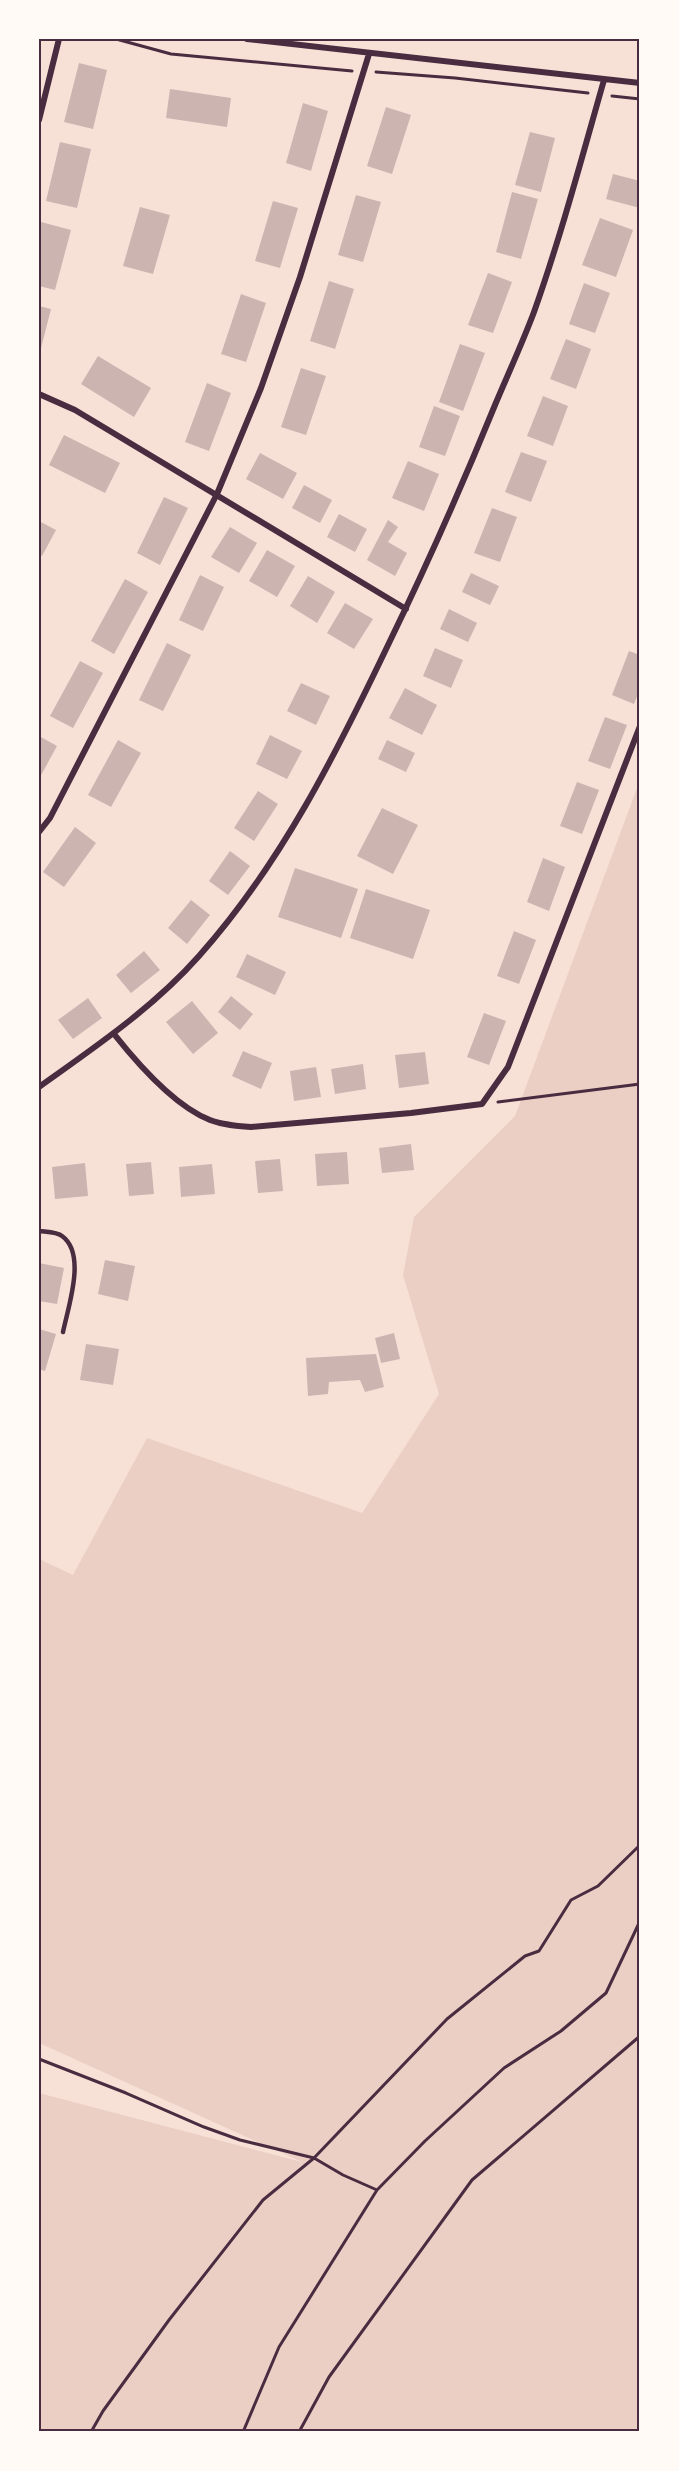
<svg xmlns="http://www.w3.org/2000/svg" width="679" height="2471" viewBox="0 0 679 2471" font-family="'Times New Roman',serif">
	<style>
		.green { fill: #ebcfc5 }
		.building { fill: #ccb4b1 }
		.lines { fill: none; stroke-linecap: round; stroke-linejoin: round }
		.path { stroke: #4a2c40; stroke-width: 3 }
		.service { stroke: #4a2c40; stroke-width: 4.5 }
		.minor { stroke: #4a2c40; stroke-width: 6 }
		.neatline { fill: none; stroke: #4a2c40; stroke-width: 2 }
	</style>
	<rect width="100%" height="100%" fill="#f7e1d7"/>
	<path class="green" d="M 640,780 L 640,2432 L 39,2432 L 39,2093 L 302,2162 L 39,2043 L 39,1559 L 73,1575 L 147,1438 L 362,1513 L 439,1394 L 403,1275 L 414,1217 L 515,1116 Z"/>
	<path class="building" d="M 79,63 L 107,70 L 93,129 L 64,122 Z
		M 170,89 L 231,98 L 227,127 L 166,118 Z
		M 303,103 L 328,111 L 311,171 L 286,163 Z
		M 386,107 L 411,115 L 392,174 L 367,166 Z
		M 530,132 L 555,138 L 541,192 L 515,185 Z
		M 60,142 L 91,149 L 77,208 L 46,201 Z
		M 613,174 L 640,181 L 640,208 L 606,199 Z
		M 512,192 L 538,199 L 521,259 L 496,252 Z
		M 356,195 L 381,202 L 363,262 L 338,255 Z
		M 273,201 L 298,208 L 280,268 L 255,261 Z
		M 140,207 L 170,215 L 153,274 L 123,266 Z
		M 600,218 L 633,230 L 616,277 L 582,265 Z
		M 41,222 L 71,230 L 55,290 L 39,286 Z
		M 488,273 L 512,282 L 493,333 L 468,325 Z
		M 329,281 L 354,289 L 335,349 L 310,341 Z
		M 584,283 L 610,293 L 595,333 L 569,324 Z
		M 241,294 L 266,303 L 246,362 L 221,354 Z
		M 39,306 L 51,309 L 40,352 L 39,352 Z
		M 566,339 L 591,349 L 576,389 L 550,379 Z
		M 460,344 L 485,353 L 463,411 L 439,402 Z
		M 98,356 L 151,388 L 134,417 L 81,384 Z
		M 301,368 L 326,376 L 306,435 L 281,427 Z
		M 207,383 L 231,393 L 209,451 L 185,442 Z
		M 543,396 L 568,406 L 553,446 L 527,436 Z
		M 434,406 L 460,416 L 445,456 L 419,447 Z
		M 64,435 L 120,463 L 105,493 L 49,465 Z
		M 521,452 L 547,461 L 531,502 L 505,492 Z
		M 260,453 L 297,473 L 283,499 L 246,479 Z
		M 408,461 L 439,474 L 424,511 L 392,498 Z
		M 304,485 L 332,500 L 320,523 L 292,508 Z
		M 164,497 L 188,508 L 160,565 L 137,553 Z
		M 492,508 L 517,517 L 500,562 L 474,553 Z
		M 339,514 L 367,529 L 355,552 L 327,537 Z
		M 388,520 L 398,527 L 388,542 L 407,553 L 395,576 L 367,560 Z
		M 39,521 L 56,530 L 42,556 L 39,554 Z
		M 230,527 L 257,543 L 239,573 L 211,557 Z
		M 267,550 L 295,566 L 277,597 L 249,581 Z
		M 471,573 L 499,586 L 490,605 L 462,592 Z
		M 200,575 L 224,587 L 203,631 L 179,620 Z
		M 308,576 L 335,592 L 317,623 L 290,606 Z
		M 125,579 L 148,592 L 114,654 L 91,641 Z
		M 345,603 L 373,619 L 354,649 L 327,633 Z
		M 449,609 L 477,623 L 468,642 L 440,629 Z
		M 167,643 L 191,655 L 163,711 L 139,700 Z
		M 435,648 L 463,660 L 451,688 L 423,676 Z
		M 629,651 L 640,655 L 640,689 L 634,704 L 612,695 Z
		M 80,661 L 103,673 L 73,728 L 50,716 Z
		M 301,683 L 330,696 L 316,725 L 287,711 Z
		M 405,688 L 437,705 L 422,735 L 389,718 Z
		M 605,717 L 627,725 L 610,769 L 588,761 Z
		M 270,735 L 302,751 L 287,779 L 256,764 Z
		M 39,736 L 57,746 L 39,779 Z
		M 118,740 L 141,753 L 111,807 L 88,795 Z
		M 387,740 L 415,753 L 406,772 L 378,759 Z
		M 577,782 L 599,790 L 582,834 L 560,826 Z
		M 258,791 L 278,804 L 254,841 L 234,828 Z
		M 382,808 L 418,825 L 393,874 L 357,856 Z
		M 75,827 L 96,843 L 64,887 L 43,872 Z
		M 230,851 L 250,866 L 228,895 L 209,881 Z
		M 543,858 L 565,867 L 549,911 L 527,902 Z
		M 295,868 L 358,889 L 341,938 L 278,917 Z
		M 366,889 L 430,910 L 413,959 L 350,938 Z
		M 191,900 L 210,915 L 187,944 L 168,928 Z
		M 514,931 L 536,940 L 519,984 L 497,976 Z
		M 144,951 L 160,970 L 131,993 L 116,975 Z
		M 247,954 L 286,972 L 275,995 L 236,977 Z
		M 231,996 L 253,1014 L 240,1030 L 218,1012 Z
		M 88,998 L 102,1018 L 73,1039 L 58,1020 Z
		M 192,1001 L 218,1033 L 193,1054 L 166,1022 Z
		M 484,1013 L 506,1021 L 489,1065 L 467,1057 Z
		M 243,1051 L 272,1063 L 261,1089 L 232,1076 Z
		M 425,1052 L 429,1084 L 399,1088 L 395,1055 Z
		M 363,1064 L 366,1089 L 335,1094 L 331,1069 Z
		M 316,1067 L 321,1097 L 294,1101 L 290,1071 Z
		M 411,1144 L 414,1170 L 382,1173 L 379,1148 Z
		M 347,1152 L 349,1184 L 317,1186 L 315,1154 Z
		M 280,1159 L 283,1191 L 258,1193 L 255,1161 Z
		M 151,1162 L 154,1194 L 129,1196 L 126,1164 Z
		M 85,1163 L 88,1196 L 55,1199 L 52,1167 Z
		M 212,1164 L 215,1194 L 181,1197 L 179,1167 Z
		M 105,1260 L 135,1266 L 128,1301 L 98,1294 Z
		M 39,1263 L 64,1268 L 57,1304 L 39,1301 Z
		M 39,1329 L 56,1334 L 45,1371 L 39,1369 Z
		M 394,1333 L 400,1359 L 381,1363 L 375,1338 Z
		M 86,1344 L 119,1349 L 113,1385 L 80,1380 Z
		M 376,1354 L 384,1387 L 365,1392 L 360,1380 L 329,1382 L 328,1394 L 308,1396 L 306,1358 Z"/>
	<g class="lines">
		<path class="path" d="M 116,39 L 171,54 L 352,71
			M 376,72 L 455,78 L 588,93
			M 612,96 L 640,99
			M 498,1102 L 640,1084
			M 39,2059 L 126,2093 L 204,2127 L 240,2140 L 314,2158 L 343,2175 L 377,2190
			M 91,2432 L 103,2411 L 169,2320 L 263,2200 L 314,2158 L 447,2019 L 525,1956 L 539,1951 L 571,1900 L 598,1886 L 640,1845
			M 243,2432 L 279,2347 L 377,2190 L 425,2141 L 504,2068 L 561,2031 L 606,1993 L 640,1921
			M 299,2432 L 329,2377 L 472,2180 L 640,2036"/>
		<path class="service" d="M 39,1231 C 46,1232 57,1232 62,1236 C 87,1254 68,1307 63,1332"/>
		<path class="minor" d="M 247,39 L 640,83
			M 39,120 L 59,39
			M 39,394 L 75,410 L 406,609
			M 39,832 L 50,818 L 217,494 L 261,388 L 300,277 L 369,54
			M 114,1034 C 137,1063 174,1106 210,1120 C 223,1125 237,1126 251,1127 L 411,1113 L 482,1104 L 508,1067 L 640,726
			M 39,1087 C 95,1047 153,1008 199,956 C 281,864 336,754 389,643 C 427,565 462,486 495,405 C 508,374 522,344 534,312 C 561,236 582,157 604,80"/>
	</g>
	<rect width="679" height="2471" fill="none" stroke="#fffaf5" stroke-width="81"/>
	<rect x="40" y="40" width="598" height="2390" class="neatline"/>
</svg>
